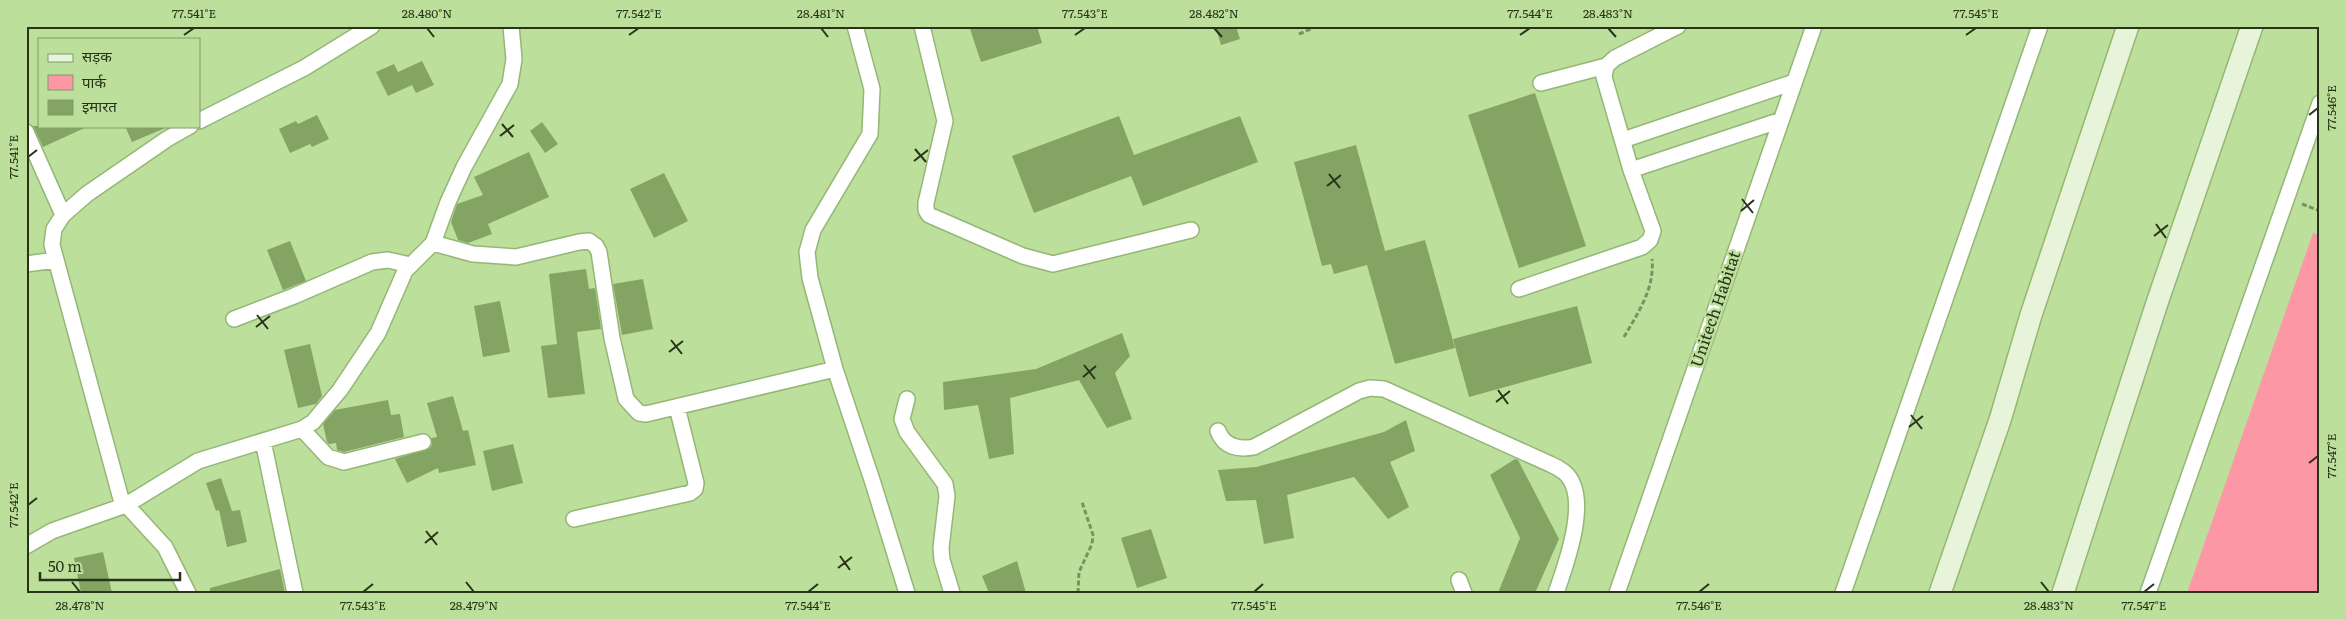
<svg xmlns="http://www.w3.org/2000/svg" width="2346" height="619" viewBox="0 0 2346 619" font-family="Literata,'Noto Sans Devanagari',serif">
	<style>
		.green { fill: #fc97a6 }
		.building { fill: #84a464 }
		.lines { fill: none; stroke-linecap: round; stroke-linejoin: round }
		.minor-casing { stroke: #95b675; stroke-width: 18 }
		.secondary-casing { stroke: #95b675; stroke-width: 24 }
		.path { stroke: #799261; stroke-width: 3; stroke-dasharray: 5 2.5; stroke-linecap: butt }
		.minor { stroke: #fff; stroke-width: 15 }
		.secondary { stroke: #e7f4da; stroke-width: 21 }
		.ticks { fill: none; stroke: #273419; stroke-width: 2 }
		.labels { text-anchor: middle; stroke-width: 5; stroke-linejoin: round; paint-order: stroke }
		.street-label { font-size: 16px; fill: #273419; stroke: #bddf9c }
		.neatline { fill: none; stroke: #273419; stroke-width: 2 }
		.ticks-label { font-size: 12px; text-anchor: middle; fill: #273419 }
	</style>
	<rect width="100%" height="100%" fill="#bddf9c"/>
	<path class="green" d="M 2313,233 L 2320,235 L 2320,593 L 2187,593 Z"/>
	<path class="building" d="M 969,26 L 1037,26 L 1042,43 L 981,62 Z
		M 1215,26 L 1236,26 L 1240,39 L 1221,45 Z
		M 422,61 L 434,85 L 416,93 L 412,85 L 388,96 L 376,72 L 394,64 L 398,72 Z
		M 1535,93 L 1586,246 L 1519,268 L 1468,115 Z
		M 317,115 L 329,139 L 312,147 L 310,144 L 290,153 L 279,129 L 296,121 L 298,124 Z
		M 1119,116 L 1134,155 L 1240,116 L 1258,162 L 1143,206 L 1131,176 L 1034,213 L 1012,156 Z
		M 542,122 L 558,144 L 545,153 L 530,131 Z
		M 33,126 L 89,126 L 43,147 Z
		M 125,126 L 170,126 L 132,142 Z
		M 1356,145 L 1385,251 L 1425,240 L 1455,348 L 1395,364 L 1367,265 L 1334,274 L 1331,264 L 1322,266 L 1294,162 Z
		M 529,152 L 549,197 L 488,224 L 492,234 L 468,243 L 458,240 L 451,222 L 457,204 L 483,195 L 474,177 Z
		M 664,173 L 688,221 L 654,238 L 630,189 Z
		M 290,241 L 306,281 L 283,290 L 267,250 Z
		M 586,269 L 589,289 L 595,288 L 601,329 L 577,332 L 585,394 L 548,398 L 541,346 L 557,344 L 549,274 Z
		M 643,279 L 653,329 L 622,335 L 613,284 Z
		M 500,301 L 510,352 L 483,357 L 474,306 Z
		M 1577,306 L 1592,363 L 1469,397 L 1453,339 Z
		M 1122,333 L 1130,356 L 1115,373 L 1132,419 L 1107,428 L 1079,380 L 1010,398 L 1014,454 L 989,459 L 978,405 L 944,410 L 943,382 L 1036,369 Z
		M 310,344 L 322,396 L 316,404 L 298,408 L 284,350 Z
		M 453,396 L 463,431 L 468,430 L 476,465 L 439,473 L 438,468 L 407,483 L 395,459 L 430,448 L 432,444 L 431,438 L 437,437 L 427,403 Z
		M 388,400 L 391,415 L 400,414 L 404,437 L 344,452 L 337,450 L 336,443 L 329,444 L 327,442 L 323,424 L 335,410 Z
		M 1406,420 L 1415,451 L 1390,462 L 1409,507 L 1388,519 L 1354,477 L 1287,495 L 1294,538 L 1264,544 L 1256,500 L 1226,501 L 1218,470 L 1256,467 L 1384,432 Z
		M 513,444 L 523,483 L 492,491 L 483,451 Z
		M 1515,459 L 1518,460 L 1559,539 L 1535,593 L 1498,593 L 1520,538 L 1490,475 Z
		M 221,478 L 232,511 L 240,510 L 247,542 L 227,547 L 219,510 L 216,511 L 206,483 Z
		M 1151,529 L 1167,578 L 1137,588 L 1121,538 Z
		M 103,552 L 112,593 L 81,593 L 74,558 Z
		M 1017,561 L 1026,593 L 989,593 L 982,576 Z
		M 280,569 L 285,593 L 210,593 L 210,588 Z"/>
	<g class="lines">
		<g class="minor-casing">
			<path id="minor" d="M 855,26 L 872,89 L 870,134 L 813,230 L 807,252 L 810,278 L 835,369 L 873,483 L 907,593
				M 922,26 L 945,121 L 926,203 L 926,210 L 929,215 L 1023,256 L 1053,264 L 1191,230
				M 1541,83 L 1606,66
				M 199,121 L 304,68 L 372,26
				M 26,132 L 63,215
				M 1623,140 L 1794,82
				M 1631,170 L 1781,120
				M 433,243 L 473,254 L 516,257 L 579,242 L 589,241 L 596,246 L 599,252 L 612,338 L 626,399 L 639,413 L 646,414 L 835,369
				M 26,264 L 56,260
				M 1519,289 L 1642,247 L 1650,240 L 1653,231 L 1631,170 L 1604,77 L 1606,66 L 1615,58 L 1678,26
				M 234,319 L 294,296 L 372,262 L 388,260 L 410,265
				M 907,399 L 902,419 L 907,432 L 945,484 L 947,496 L 941,548 L 942,560 L 952,593
				M 302,429 L 328,457 L 344,462 L 423,442
				M 1218,431 C 1224,447 1238,450 1254,447 L 1359,391 L 1370,388 L 1384,389 L 1550,464 C 1555,466 1560,469 1564,472 C 1592,495 1566,564 1556,593
				M 263,441 L 295,593
				M 574,519 L 690,493 L 695,489 L 696,483 L 677,407
				M 26,546 L 52,531 L 126,505 L 198,461 L 302,429 L 313,422 L 340,390 L 378,333 L 405,271 L 433,243 L 448,202 L 464,167 L 510,84 L 514,59 L 511,26
				M 1459,580 L 1464,593
				M 188,593 L 165,547 L 121,499 L 52,245 L 54,229 L 63,215 L 87,194 L 167,139 L 190,126
				M 1617,593 L 1814,26
				M 1843,593 L 2040,26
				M 2148,593 L 2320,103"/>
		</g>
		<g class="secondary-casing">
			<path id="secondary" d="M 1940,593 L 2000,420 L 2031,315 L 2128,26
				M 2063,593 L 2157,303 L 2252,26"/>
		</g>
		<path class="path" d="M 1299,34 L 1318,26
			M 2302,204 L 2320,211
			M 1624,337 C 1638,313 1655,288 1652,259
			M 1078,593 L 1079,572 L 1092,544 L 1093,535 L 1082,502"/>
		<use href="#minor" class="minor"/>
		<use href="#secondary" class="secondary"/>
	</g>
	<path class="ticks" d="M 427,28 L 434,37M 821,28 L 828,37M 1214,28 L 1222,37M 1608,28 L 1616,37M 184,35 L 194,28M 629,35 L 639,28M 1075,35 L 1085,28M 1520,35 L 1530,28M 1966,35 L 1976,28M 2309,115 L 2318,108M 502,124 L 513,137M 500,136 L 514,125M 915,149 L 926,162M 28,157 L 37,150M 914,161 L 928,150M 1329,174 L 1340,188M 1327,186 L 1341,175M 1742,199 L 1753,213M 1741,211 L 1754,200M 2156,224 L 2166,238M 2154,236 L 2168,225M 257,315 L 268,329M 256,327 L 270,316M 671,340 L 682,354M 669,352 L 683,341M 1084,365 L 1095,379M 1083,377 L 1096,366M 1498,390 L 1508,404M 1496,402 L 1510,391M 1911,415 L 1922,429M 1909,427 L 1923,416M 2309,463 L 2318,456M 28,505 L 37,498M 426,531 L 437,545M 425,543 L 438,532M 840,556 L 850,570M 838,568 L 852,557M 72,582 L 80,592M 466,582 L 474,592M 2041,582 L 2049,592M 363,592 L 373,584M 808,592 L 818,584M 1254,592 L 1263,584M 1699,592 L 1709,584M 2144,592 L 2154,584"/>
	<g class="labels">
		<g class="street-label">
			<text transform="translate(1715 309) rotate(-71)" y="6">Unitech Habitat</text>
		</g>
	</g>
	<rect width="2346" height="619" fill="none" stroke="#bddf9c" stroke-width="55"/>
	<rect x="38" y="38" width="162" height="90" fill="#bddf9c" stroke="#819b68"/>
	<rect x="48" y="54" width="25" height="8" fill="#e7f4da" stroke="#819b68"/>
	<text x="82" y="62" font-size="15" fill="#273419">सड़क</text>
	<rect x="48" y="75" width="25" height="15" fill="#fc97a6" stroke="#819b68"/>
	<text x="82" y="88" font-size="15" fill="#273419">पार्क</text>
	<rect x="48" y="100" width="25" height="15" fill="#84a464" stroke="#819b68"/>
	<text x="82" y="112" font-size="15" fill="#273419">इमारत</text>
	<path d="M40 572v8h140v-8" fill="none" stroke="#273419" stroke-width="2.5"/>
	<text x="48" y="572" font-size="15" fill="#273419" stroke="#bddf9c" stroke-width="4" paint-order="stroke">50 m</text>
	<rect x="28" y="28" width="2290" height="564" class="neatline"/>
	<g class="ticks-label">
		<text x="194" y="18">77.541°E</text>
		<text x="427" y="18">28.480°N</text>
		<text x="639" y="18">77.542°E</text>
		<text x="821" y="18">28.481°N</text>
		<text x="1085" y="18">77.543°E</text>
		<text x="1214" y="18">28.482°N</text>
		<text x="1530" y="18">77.544°E</text>
		<text x="1608" y="18">28.483°N</text>
		<text x="1976" y="18">77.545°E</text>
		<text transform="translate(2332 108) rotate(-90)" y="4">77.546°E</text>
		<text transform="translate(14 157) rotate(-90)" y="4">77.541°E</text>
		<text transform="translate(2332 456) rotate(-90)" y="4">77.547°E</text>
		<text transform="translate(14 505) rotate(-90)" y="4">77.542°E</text>
		<text x="80" y="610">28.478°N</text>
		<text x="363" y="610">77.543°E</text>
		<text x="474" y="610">28.479°N</text>
		<text x="808" y="610">77.544°E</text>
		<text x="1254" y="610">77.545°E</text>
		<text x="1699" y="610">77.546°E</text>
		<text x="2049" y="610">28.483°N</text>
		<text x="2144" y="610">77.547°E</text>
	</g>
</svg>
